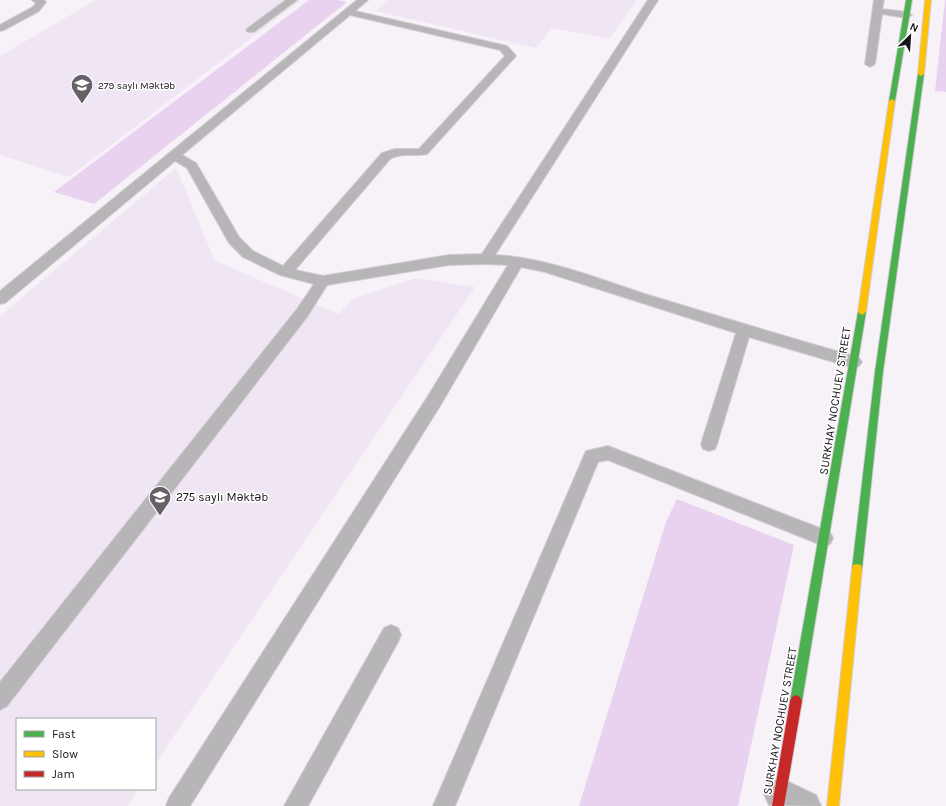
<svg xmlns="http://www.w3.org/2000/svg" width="946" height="806" viewBox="0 0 946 806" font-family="Karla,sans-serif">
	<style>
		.built { fill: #f0e5f3 }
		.green { fill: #e9d2ef }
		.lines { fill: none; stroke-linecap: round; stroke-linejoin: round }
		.lane-casing { stroke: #d2ced3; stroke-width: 2 }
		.street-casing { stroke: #d2ced3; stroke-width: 2 }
		.fast-casing { stroke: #d2ced3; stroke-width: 2 }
		.slow-casing { stroke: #d2ced3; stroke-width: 2 }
		.jam-casing { stroke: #d2ced3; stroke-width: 2 }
		.lane { fill: #b7b5b7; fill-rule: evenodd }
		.street { fill: #b7b5b7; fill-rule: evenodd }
		.fast { fill: #4caf50; fill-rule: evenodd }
		.slow { fill: #ffc107; fill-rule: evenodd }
		.jam { fill: #c62828; fill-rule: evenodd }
		.labels { text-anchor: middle; stroke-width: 3; stroke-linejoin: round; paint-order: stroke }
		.far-poi-label { font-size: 10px; fill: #171318; stroke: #fff; text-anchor: start }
		.street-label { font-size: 12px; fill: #171318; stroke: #fff }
		.poi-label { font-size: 12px; fill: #171318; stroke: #fff; text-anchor: start }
	</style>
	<rect width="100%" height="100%" fill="#f7f1f8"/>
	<path class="built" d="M 96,0 L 301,0 L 69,177 L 0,155 L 0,56 Z
		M 388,0 L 637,0 L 609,39 L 552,28 L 536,48 L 376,11 Z
		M 176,168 L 215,261 L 339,314 L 353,299 L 416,278 L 475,287 L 155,764 L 155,719 L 17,719 L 17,789 L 138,789 L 127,806 L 0,806 L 0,316 Z"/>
	<path class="green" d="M 309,0 L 338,0 L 347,2 L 94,204 L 54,192 Z
		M 945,0 L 946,0 L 946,92 L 935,91 Z
		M 677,499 L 794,545 L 738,806 L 579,806 L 666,522 Z"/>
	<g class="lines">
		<g class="lane-casing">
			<path id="lane" d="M 32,0 L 44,0 L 46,2 L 39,11 L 4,30 L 0,31 L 0,25 L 33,7 L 36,3 Z
				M 286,0 L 297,0 L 254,32 L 248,32 L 246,30 L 248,28 Z
				M 357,0 L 368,0 L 355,11 L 507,46 L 516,56 L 427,154 C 415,157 401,152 390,159 L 295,270 L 323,276 L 449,255 L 482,254 L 648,0 L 658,0 L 495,255 C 547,258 596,278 645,294 C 714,315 784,336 854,356 L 859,358 L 862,362 L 859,366 L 854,368 L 749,337 L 717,444 L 715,449 L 709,451 L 703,449 L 701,444 L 736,333 L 545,272 L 521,267 L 440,406 L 190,806 L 166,806 L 169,798 L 428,396 L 508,265 L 486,264 L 449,265 L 327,285 L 307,317 L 7,706 L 0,710 L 0,682 L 297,309 L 314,284 L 280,275 L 243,257 L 229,243 L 187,168 L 175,161 L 5,303 L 0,304 L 0,291 ZM 350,15 L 500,50 L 505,56 L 419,149 L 395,149 L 382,153 L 283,266 L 253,251 L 239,237 L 196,163 L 182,155 Z
				M 874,0 L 884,0 L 882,9 L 907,12 L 912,15 L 907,18 L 882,14 L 875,64 L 870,67 L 865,64 Z
				M 608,446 L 830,532 L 833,538 L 830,544 L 824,546 L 608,460 L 598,462 L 455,806 L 433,806 L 586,451 Z
				M 391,625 L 398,628 L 401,635 L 398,642 L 308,806 L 284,806 L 384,628 Z"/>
		</g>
		<g class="street-casing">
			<path id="street" d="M 780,778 L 816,795 L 821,806 L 769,805 L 764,794 L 769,783 Z"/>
		</g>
		<g class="fast-casing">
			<path id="fast" d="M 906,0 L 912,0 L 895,101 L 892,103 L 889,101 Z
				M 921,72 L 924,74 L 883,372 L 862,569 L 861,573 L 857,574 L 853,573 L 852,569 L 875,372 L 918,74 Z
				M 862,309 L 866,312 L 802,701 L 800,705 L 796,707 L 792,705 L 790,701 L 858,312 Z"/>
		</g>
		<g class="slow-casing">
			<path id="slow" d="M 925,0 L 931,0 L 924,74 L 921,76 L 918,74 Z
				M 892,99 L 895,101 L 866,312 L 862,315 L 858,312 L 889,101 Z
				M 857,564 L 861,565 L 862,569 L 839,806 L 827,806 L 852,569 L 853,565 Z"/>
		</g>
		<g class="jam-casing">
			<path id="jam" d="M 796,695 L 800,697 L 802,701 L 784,806 L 772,806 L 790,701 L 792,697 Z"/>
		</g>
		<use href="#lane" class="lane"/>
		<use href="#street" class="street"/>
		<use href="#fast" class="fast"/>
		<use href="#slow" class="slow"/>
		<use href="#jam" class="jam"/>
	</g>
	<defs>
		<g id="school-pin" transform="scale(1.15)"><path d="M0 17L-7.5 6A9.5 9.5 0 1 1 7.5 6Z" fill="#656166" stroke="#fff"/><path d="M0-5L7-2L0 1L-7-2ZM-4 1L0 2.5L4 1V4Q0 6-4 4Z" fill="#fff"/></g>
	</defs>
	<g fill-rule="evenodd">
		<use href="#school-pin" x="82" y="85"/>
		<use href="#school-pin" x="160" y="497"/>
	</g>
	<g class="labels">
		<g class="far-poi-label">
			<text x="98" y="89">279 saylı Məktəb</text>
		</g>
		<g class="street-label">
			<text transform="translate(835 401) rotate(-81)" y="4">SURKHAY NOCHUEV STREET</text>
			<text transform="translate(780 721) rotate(-80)" y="4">SURKHAY NOCHUEV STREET</text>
		</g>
		<g class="poi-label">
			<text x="176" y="501">275 saylı Məktəb</text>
		</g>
	</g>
	<rect x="16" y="718" width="140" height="72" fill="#ffffff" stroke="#a2a1a3"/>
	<rect x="24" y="731" width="20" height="6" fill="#4caf50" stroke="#a2a1a3"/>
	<text x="52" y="738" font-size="12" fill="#171318">Fast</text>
	<rect x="24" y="751" width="20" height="6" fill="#ffc107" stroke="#a2a1a3"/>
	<text x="52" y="758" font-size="12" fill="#171318">Slow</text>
	<rect x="24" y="771" width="20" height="6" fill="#c62828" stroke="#a2a1a3"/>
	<text x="52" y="778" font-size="12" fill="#171318">Jam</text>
	<g transform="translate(910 36) rotate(25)" stroke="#ffffff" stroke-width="3" paint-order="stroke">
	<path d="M0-3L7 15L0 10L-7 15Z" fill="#171318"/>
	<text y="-6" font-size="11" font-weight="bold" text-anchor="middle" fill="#171318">N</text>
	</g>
</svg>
